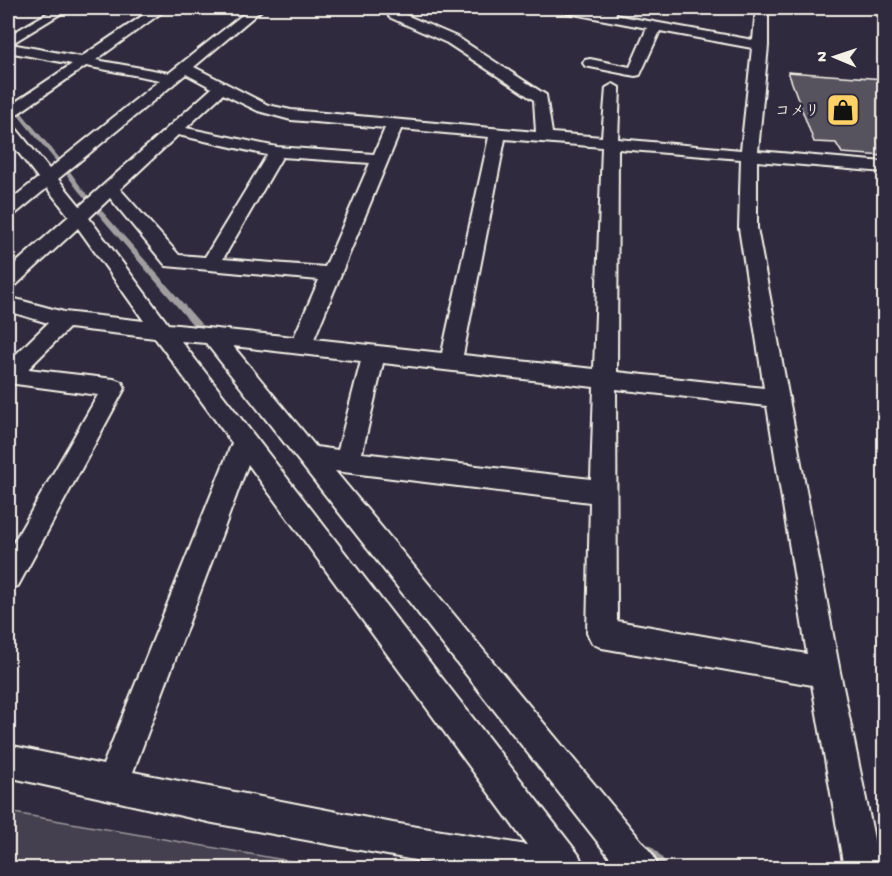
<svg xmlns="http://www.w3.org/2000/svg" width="892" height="876" viewBox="0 0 892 876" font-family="'Gochi Hand','Klee One',sans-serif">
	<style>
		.green { fill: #454050; stroke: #9c989c; stroke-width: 1.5 }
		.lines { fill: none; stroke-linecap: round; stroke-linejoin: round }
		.stream { fill: #a19ea0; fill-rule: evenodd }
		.building { fill: #56525f; stroke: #f4f1e8; stroke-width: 1.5 }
		.minor-casing { stroke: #f4f1e8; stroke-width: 4 }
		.minor { fill: #2f2a3d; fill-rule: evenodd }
		.labels { text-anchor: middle; stroke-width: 5; stroke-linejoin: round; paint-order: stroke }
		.far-poi-label { font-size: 15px; font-weight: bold; fill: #f4f1e8; stroke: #2f2a3d; text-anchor: end }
	</style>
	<rect width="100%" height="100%" fill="#2f2a3d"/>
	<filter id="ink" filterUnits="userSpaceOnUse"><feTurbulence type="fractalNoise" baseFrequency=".0167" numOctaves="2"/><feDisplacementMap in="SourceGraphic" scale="12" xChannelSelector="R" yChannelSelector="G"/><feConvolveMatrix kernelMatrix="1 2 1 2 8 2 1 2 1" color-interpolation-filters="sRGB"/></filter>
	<g filter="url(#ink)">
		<path class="green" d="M 8,812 L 330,868 L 8,868 Z"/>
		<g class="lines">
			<path class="stream" d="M 8,96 L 10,97 C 32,128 60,155 81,187 L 209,333 L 210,335 L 209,337 L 203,337 L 77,189 C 56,158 29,132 8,101 Z
				M 647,844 C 655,848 665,860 668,868 L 655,868 L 643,854 L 641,850 L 643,846 Z"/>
		</g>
		<path class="building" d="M 788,72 L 884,79 L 884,156 L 842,153 L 836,143 L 814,142 Z"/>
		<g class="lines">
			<g class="minor-casing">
				<path id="minor" d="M 56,8 L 70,8 L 11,44 L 81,57 L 154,8 L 168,8 L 96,60 L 169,73 L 251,8 L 264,8 L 194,67 L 268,105 L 291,110 L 536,132 L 534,100 L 447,43 L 389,17 L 387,8 L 399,8 L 399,12 L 457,37 L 546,95 L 552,133 L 602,137 L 606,88 L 613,84 L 620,88 L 618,139 L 741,150 L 752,48 L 660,31 L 640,75 L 635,76 L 585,66 L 583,63 L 585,60 L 590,59 L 630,67 L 647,28 L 563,12 L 557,8 L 579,8 L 604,12 L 606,8 L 618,8 L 615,15 L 753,40 L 756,8 L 768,8 L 768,46 L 758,151 L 884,162 L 884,172 L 757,161 L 757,228 L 840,672 L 880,868 L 844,868 L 812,685 L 602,648 L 592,643 L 587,633 L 590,502 L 335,471 L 653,855 L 658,868 L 618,868 L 206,343 L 181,341 L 579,855 L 584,868 L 458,868 L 213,823 L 8,777 L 8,745 L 103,765 L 232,443 L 155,338 L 69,328 L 28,369 L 114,379 L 122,382 L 125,388 L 18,586 L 8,590 L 8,552 L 98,395 L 8,383 L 8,362 L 48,323 L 8,311 L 8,297 L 64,312 L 144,321 L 78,228 L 15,286 L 8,288 L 8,270 L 69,216 L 47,188 L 14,215 L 8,216 L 8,202 L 38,178 L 8,139 L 8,124 L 14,126 L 49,169 L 160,80 L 86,66 L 13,117 L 8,118 L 8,107 L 72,64 L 8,52 L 8,36 ZM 186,74 L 212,88 L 80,206 L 58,179 ZM 223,94 L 258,111 L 291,120 L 385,128 L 374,154 L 277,147 L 186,128 ZM 401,129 L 489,137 L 442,353 L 314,339 ZM 178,135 L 267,155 L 205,257 L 179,255 L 120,189 ZM 505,139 L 602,147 L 594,369 L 463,355 ZM 618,149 L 741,159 L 739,228 L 764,388 L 617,372 ZM 282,157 L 370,163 L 325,267 L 223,259 ZM 110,198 L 166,266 L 319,280 L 294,337 L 168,324 L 89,218 ZM 233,346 L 361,361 L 338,450 L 316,447 ZM 383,363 L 594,387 L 591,479 L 362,453 ZM 616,389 L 767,406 L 807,654 L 617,621 ZM 248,464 L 527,845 L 393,823 L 133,772 Z
					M 875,8 L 884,8 L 884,12 L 877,11 Z"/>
			</g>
			<use href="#minor" class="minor"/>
		</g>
	</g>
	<defs>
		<g id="shop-square" transform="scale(1.725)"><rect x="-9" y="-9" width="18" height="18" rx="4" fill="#ffd166" stroke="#2f2a3d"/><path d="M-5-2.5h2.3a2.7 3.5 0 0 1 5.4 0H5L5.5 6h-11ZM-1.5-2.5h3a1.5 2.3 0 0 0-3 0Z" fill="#111"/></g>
	</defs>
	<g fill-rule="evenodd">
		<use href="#shop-square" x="843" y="110"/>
	</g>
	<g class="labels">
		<g class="far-poi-label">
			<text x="820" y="115">コメリ</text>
		</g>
	</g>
	<rect width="892" height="876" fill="none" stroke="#2f2a3d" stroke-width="30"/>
	<rect x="15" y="15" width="862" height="846" fill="none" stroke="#f4f1e8" stroke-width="2" filter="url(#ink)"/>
	<g transform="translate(835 57) rotate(272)" stroke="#2f2a3d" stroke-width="4.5" paint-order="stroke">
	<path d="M0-4.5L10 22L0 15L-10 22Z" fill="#f4f1e8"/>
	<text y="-9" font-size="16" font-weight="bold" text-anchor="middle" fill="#f4f1e8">N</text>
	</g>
</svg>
